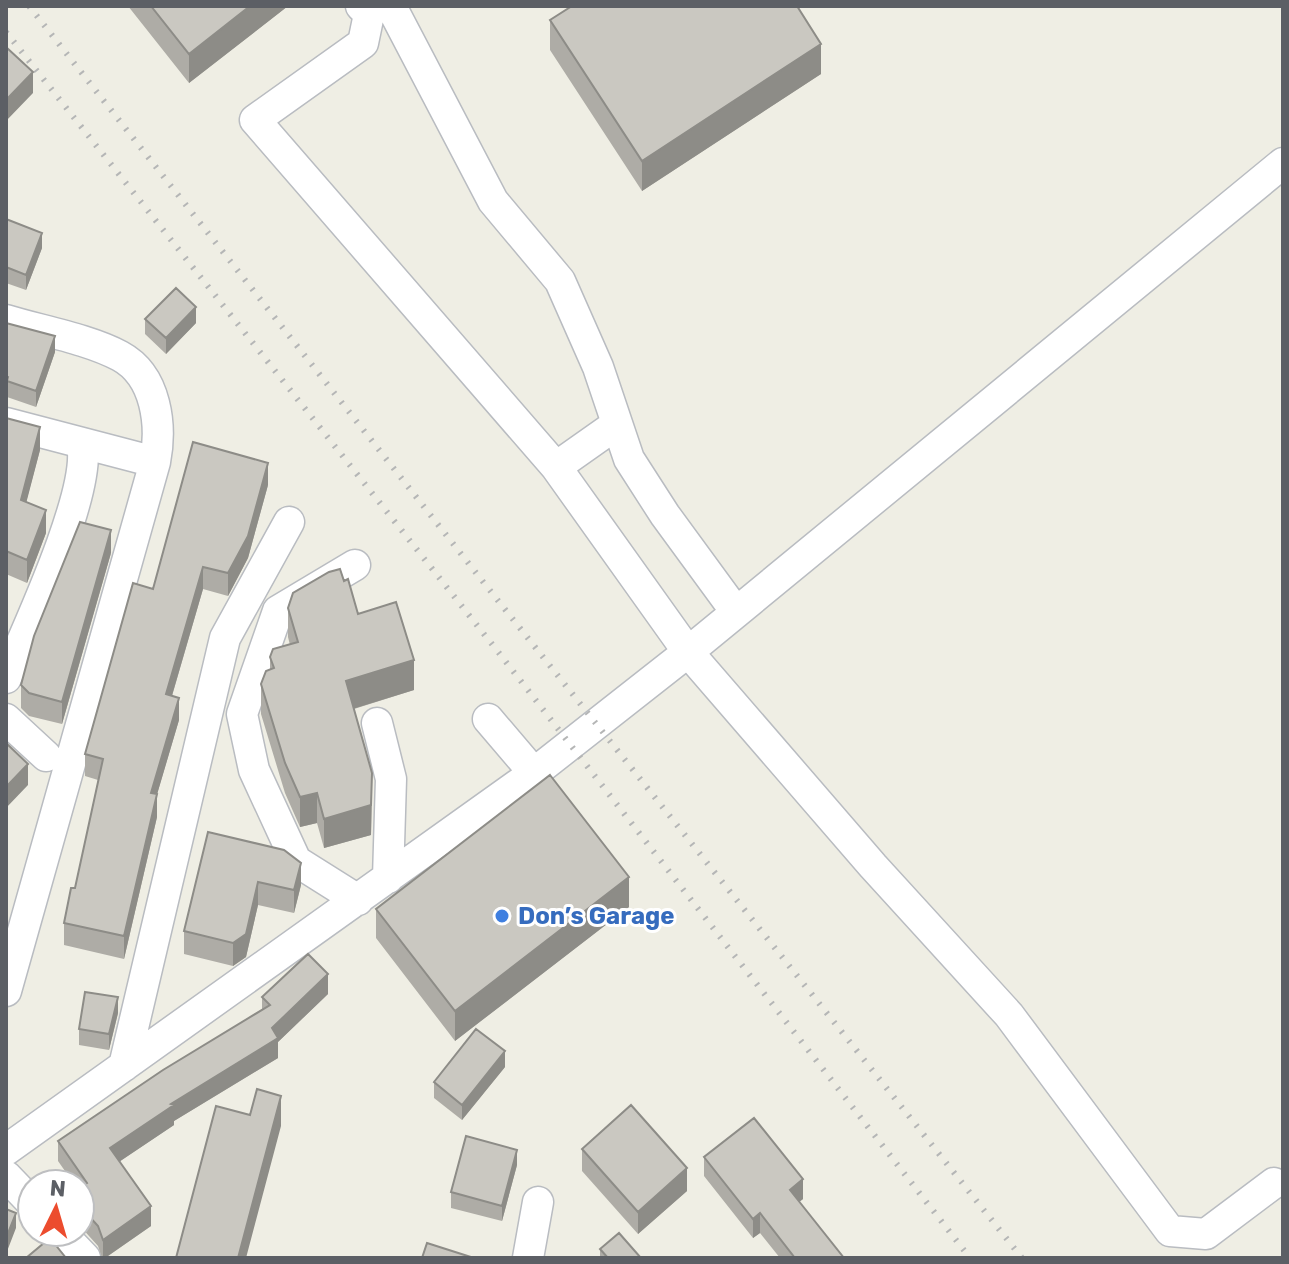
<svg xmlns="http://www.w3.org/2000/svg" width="1289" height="1264" viewBox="0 0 1289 1264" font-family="Rubik,sans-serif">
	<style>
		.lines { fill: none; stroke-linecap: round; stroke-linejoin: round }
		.minor-casing { stroke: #b9bcc1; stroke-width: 33 }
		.minor { stroke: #fff; stroke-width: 30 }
		.rail { stroke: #b5b6b6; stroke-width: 6; stroke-dasharray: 2 10; stroke-linecap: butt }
		.wall { fill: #aeaca6 }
		.shaded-wall { fill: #8d8c87 }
		.building { fill: #cac8c1; stroke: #8d8c87; stroke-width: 2 }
		.shop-dot { fill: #3f7fe0; stroke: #fff; stroke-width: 3 }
		.labels { text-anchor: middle; stroke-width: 6; stroke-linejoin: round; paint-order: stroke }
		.shop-label { font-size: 24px; font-weight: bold; fill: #366cbe; stroke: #fff; text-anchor: start }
	</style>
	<rect width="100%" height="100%" fill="#efeee4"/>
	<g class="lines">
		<g class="minor-casing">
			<path id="minor" d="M 361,6 L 369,14 L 363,43 L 255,120 L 556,467 L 688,652 L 873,866 L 1009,1015 L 1170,1231 L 1206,1234 L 1274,1183
				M 392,8 L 493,201 L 560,281 L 598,367 L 629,459 L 665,515 L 736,612
				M 6,320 C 42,331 88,339 120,356 C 157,376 162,426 155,462 L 6,991
				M 6,423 L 155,462
				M 556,467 L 617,424
				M 355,565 L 278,611 L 242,714 L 254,770 L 296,861 L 358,900
				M 6,678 C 27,629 92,491 82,444
				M 6,719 L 46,756
				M 488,719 L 534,773
				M 377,723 L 391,779 L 388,878
				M 124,1066 L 225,638 L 289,522
				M 6,1150 L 534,773 L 688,652 L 1283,163
				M 6,1176 L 32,1203
				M 60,1232 L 85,1258
				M 528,1258 L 538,1202"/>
		</g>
		<use href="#minor" class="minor"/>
		<path class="rail" d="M 29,6 L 488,588 L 1022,1258
			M 6,32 L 499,653 L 970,1258"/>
	</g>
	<path class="wall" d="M 128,6 L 288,6 L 189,83 Z
		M 550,20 L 821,74 L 642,191 L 550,50 Z
		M 6,219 L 42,248 L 26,290 L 6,283 Z
		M 145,319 L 196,323 L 166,354 L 145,334 Z
		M 6,323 L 55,352 L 36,407 L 7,397 Z
		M 6,418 L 40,450 L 26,502 L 46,533 L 27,583 L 6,574 Z
		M 268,485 L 248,558 L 228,596 L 203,589 L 172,696 L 179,720 L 157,794 L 157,817 L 124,959 L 64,945 L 64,923 L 75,888 L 98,780 L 85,776 L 85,754 L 153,589 Z
		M 111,553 L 62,724 L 29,716 L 21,708 L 21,685 Z
		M 344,581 L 358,614 L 414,690 L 354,709 L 372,802 L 371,835 L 324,848 L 317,823 L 300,827 L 285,793 L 261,714 L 261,684 L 270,669 L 270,657 L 290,645 L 288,637 L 288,608 Z
		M 208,832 L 301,885 L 294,913 L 258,905 L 246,957 L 233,966 L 184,954 L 184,931 Z
		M 629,907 L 455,1041 L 376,938 L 376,909 Z
		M 328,994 L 278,1042 L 278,1058 L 174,1121 L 174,1125 L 120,1161 L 151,1226 L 105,1258 L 102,1258 L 98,1246 L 80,1226 L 80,1184 L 74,1184 L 58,1161 L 58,1141 L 262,1009 L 262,997 Z
		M 118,1013 L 109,1050 L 79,1045 L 79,1029 Z
		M 505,1067 L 462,1120 L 434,1098 L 434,1082 Z
		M 582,1149 L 687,1191 L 638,1234 L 582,1171 Z
		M 704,1157 L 803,1199 L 799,1202 L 844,1258 L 780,1258 L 760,1233 L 753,1238 L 704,1176 Z
		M 517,1165 L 502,1221 L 451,1208 L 451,1192 Z
		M 600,1249 L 641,1258 L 600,1258 Z"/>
	<path class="shaded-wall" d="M 250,6 L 288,6 L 189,83 L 189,54 Z
		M 821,44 L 821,74 L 642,191 L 642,161 Z
		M 33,72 L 33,93 L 6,121 L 6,100 Z
		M 42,233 L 42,248 L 26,290 L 26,275 Z
		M 196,307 L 196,323 L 166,354 L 166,338 Z
		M 55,336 L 55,352 L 36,407 L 36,391 Z
		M 40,427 L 40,450 L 21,523 L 21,500 Z
		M 268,463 L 268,485 L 248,558 L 228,596 L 228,573 Z
		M 46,510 L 46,533 L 27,583 L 27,560 Z
		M 111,530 L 111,553 L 62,724 L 62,702 Z
		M 203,567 L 203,589 L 166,716 L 166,694 Z
		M 414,660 L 414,690 L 346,711 L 346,681 Z
		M 179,698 L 179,720 L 151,815 L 151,793 Z
		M 28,764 L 28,785 L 6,808 L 6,787 Z
		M 372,773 L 371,835 L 324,848 L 324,819 Z
		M 317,793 L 317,823 L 300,827 L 300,797 Z
		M 157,794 L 157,817 L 124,959 L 124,936 Z
		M 301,863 L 301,885 L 294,913 L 294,890 Z
		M 629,877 L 629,907 L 455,1041 L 455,1011 Z
		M 258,882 L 258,905 L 246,957 L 233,966 L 233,943 Z
		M 328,974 L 328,994 L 278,1042 L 278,1058 L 174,1121 L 174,1125 L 110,1168 L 110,1148 L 272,1028 Z
		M 118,997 L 118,1013 L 109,1050 L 109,1034 Z
		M 505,1051 L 505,1067 L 462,1120 L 462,1105 Z
		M 281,1096 L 281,1126 L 246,1258 L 238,1258 Z
		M 517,1150 L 517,1165 L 502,1221 L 502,1206 Z
		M 687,1168 L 687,1191 L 638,1234 L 638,1212 Z
		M 803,1179 L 803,1199 L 790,1209 L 790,1190 Z
		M 151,1206 L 151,1226 L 105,1258 L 103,1258 L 103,1240 Z
		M 16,1213 L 16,1228 L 6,1254 L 6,1238 Z
		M 760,1213 L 760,1233 L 753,1238 L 753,1219 Z"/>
	<path class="building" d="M 151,6 L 250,6 L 189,54 Z
		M 572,6 L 797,6 L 821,44 L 642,161 L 550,20 Z
		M 6,47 L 33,72 L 6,100 Z
		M 6,219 L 42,233 L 26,275 L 6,267 Z
		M 176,288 L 196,307 L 166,338 L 145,319 Z
		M 6,323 L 55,336 L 36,391 L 7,381 L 8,377 L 6,376 Z
		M 6,418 L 40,427 L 21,500 L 46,510 L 27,560 L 6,551 Z
		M 193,442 L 268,463 L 248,536 L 228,573 L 203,567 L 166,694 L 179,698 L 151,793 L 157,794 L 124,936 L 64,923 L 71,888 L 75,888 L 103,759 L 85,754 L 133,583 L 153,589 Z
		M 80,522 L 111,530 L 62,702 L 29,693 L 21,685 L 34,636 Z
		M 340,569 L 344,581 L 348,579 L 358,614 L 396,602 L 414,660 L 346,681 L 372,773 L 371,805 L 324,819 L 317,793 L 300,797 L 285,763 L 261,684 L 266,671 L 274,668 L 270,657 L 273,649 L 298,642 L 288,608 L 293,593 L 329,572 Z
		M 6,743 L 28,764 L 6,787 Z
		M 550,775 L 629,877 L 455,1011 L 376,909 Z
		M 208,832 L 284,850 L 301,863 L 294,890 L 258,882 L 246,934 L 233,943 L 184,931 Z
		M 308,954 L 328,974 L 272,1028 L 278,1038 L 171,1104 L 174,1105 L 110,1148 L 151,1206 L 103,1240 L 98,1226 L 80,1206 L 80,1188 L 87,1183 L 58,1141 L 163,1070 L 270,1005 L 262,997 Z
		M 85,992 L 118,997 L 109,1034 L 79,1029 Z
		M 476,1029 L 505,1051 L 462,1105 L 434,1082 Z
		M 257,1089 L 281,1096 L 238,1258 L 176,1258 L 216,1106 L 250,1115 Z
		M 631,1105 L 687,1168 L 638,1212 L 582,1149 Z
		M 754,1118 L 803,1179 L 790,1190 L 844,1258 L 795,1258 L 760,1213 L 753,1219 L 704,1157 Z
		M 466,1136 L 517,1150 L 502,1206 L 451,1192 Z
		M 6,1209 L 16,1213 L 6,1238 Z
		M 619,1233 L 641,1258 L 608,1258 L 600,1249 Z
		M 50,1238 L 66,1258 L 26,1258 Z
		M 427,1243 L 474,1258 L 422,1258 Z"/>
	<circle class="shop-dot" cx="502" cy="916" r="8"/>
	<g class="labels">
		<g class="shop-label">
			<text x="518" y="924">Don’s Garage</text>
		</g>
	</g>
	<rect width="1289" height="1264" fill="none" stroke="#5c5f65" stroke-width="16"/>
	<g transform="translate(56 1208) rotate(5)"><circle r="38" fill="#ffffff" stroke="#bebfc1" stroke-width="2"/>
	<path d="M0-6L14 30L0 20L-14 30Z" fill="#ec4c2e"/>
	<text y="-12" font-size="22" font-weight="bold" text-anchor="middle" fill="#5c5f65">N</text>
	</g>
</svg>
